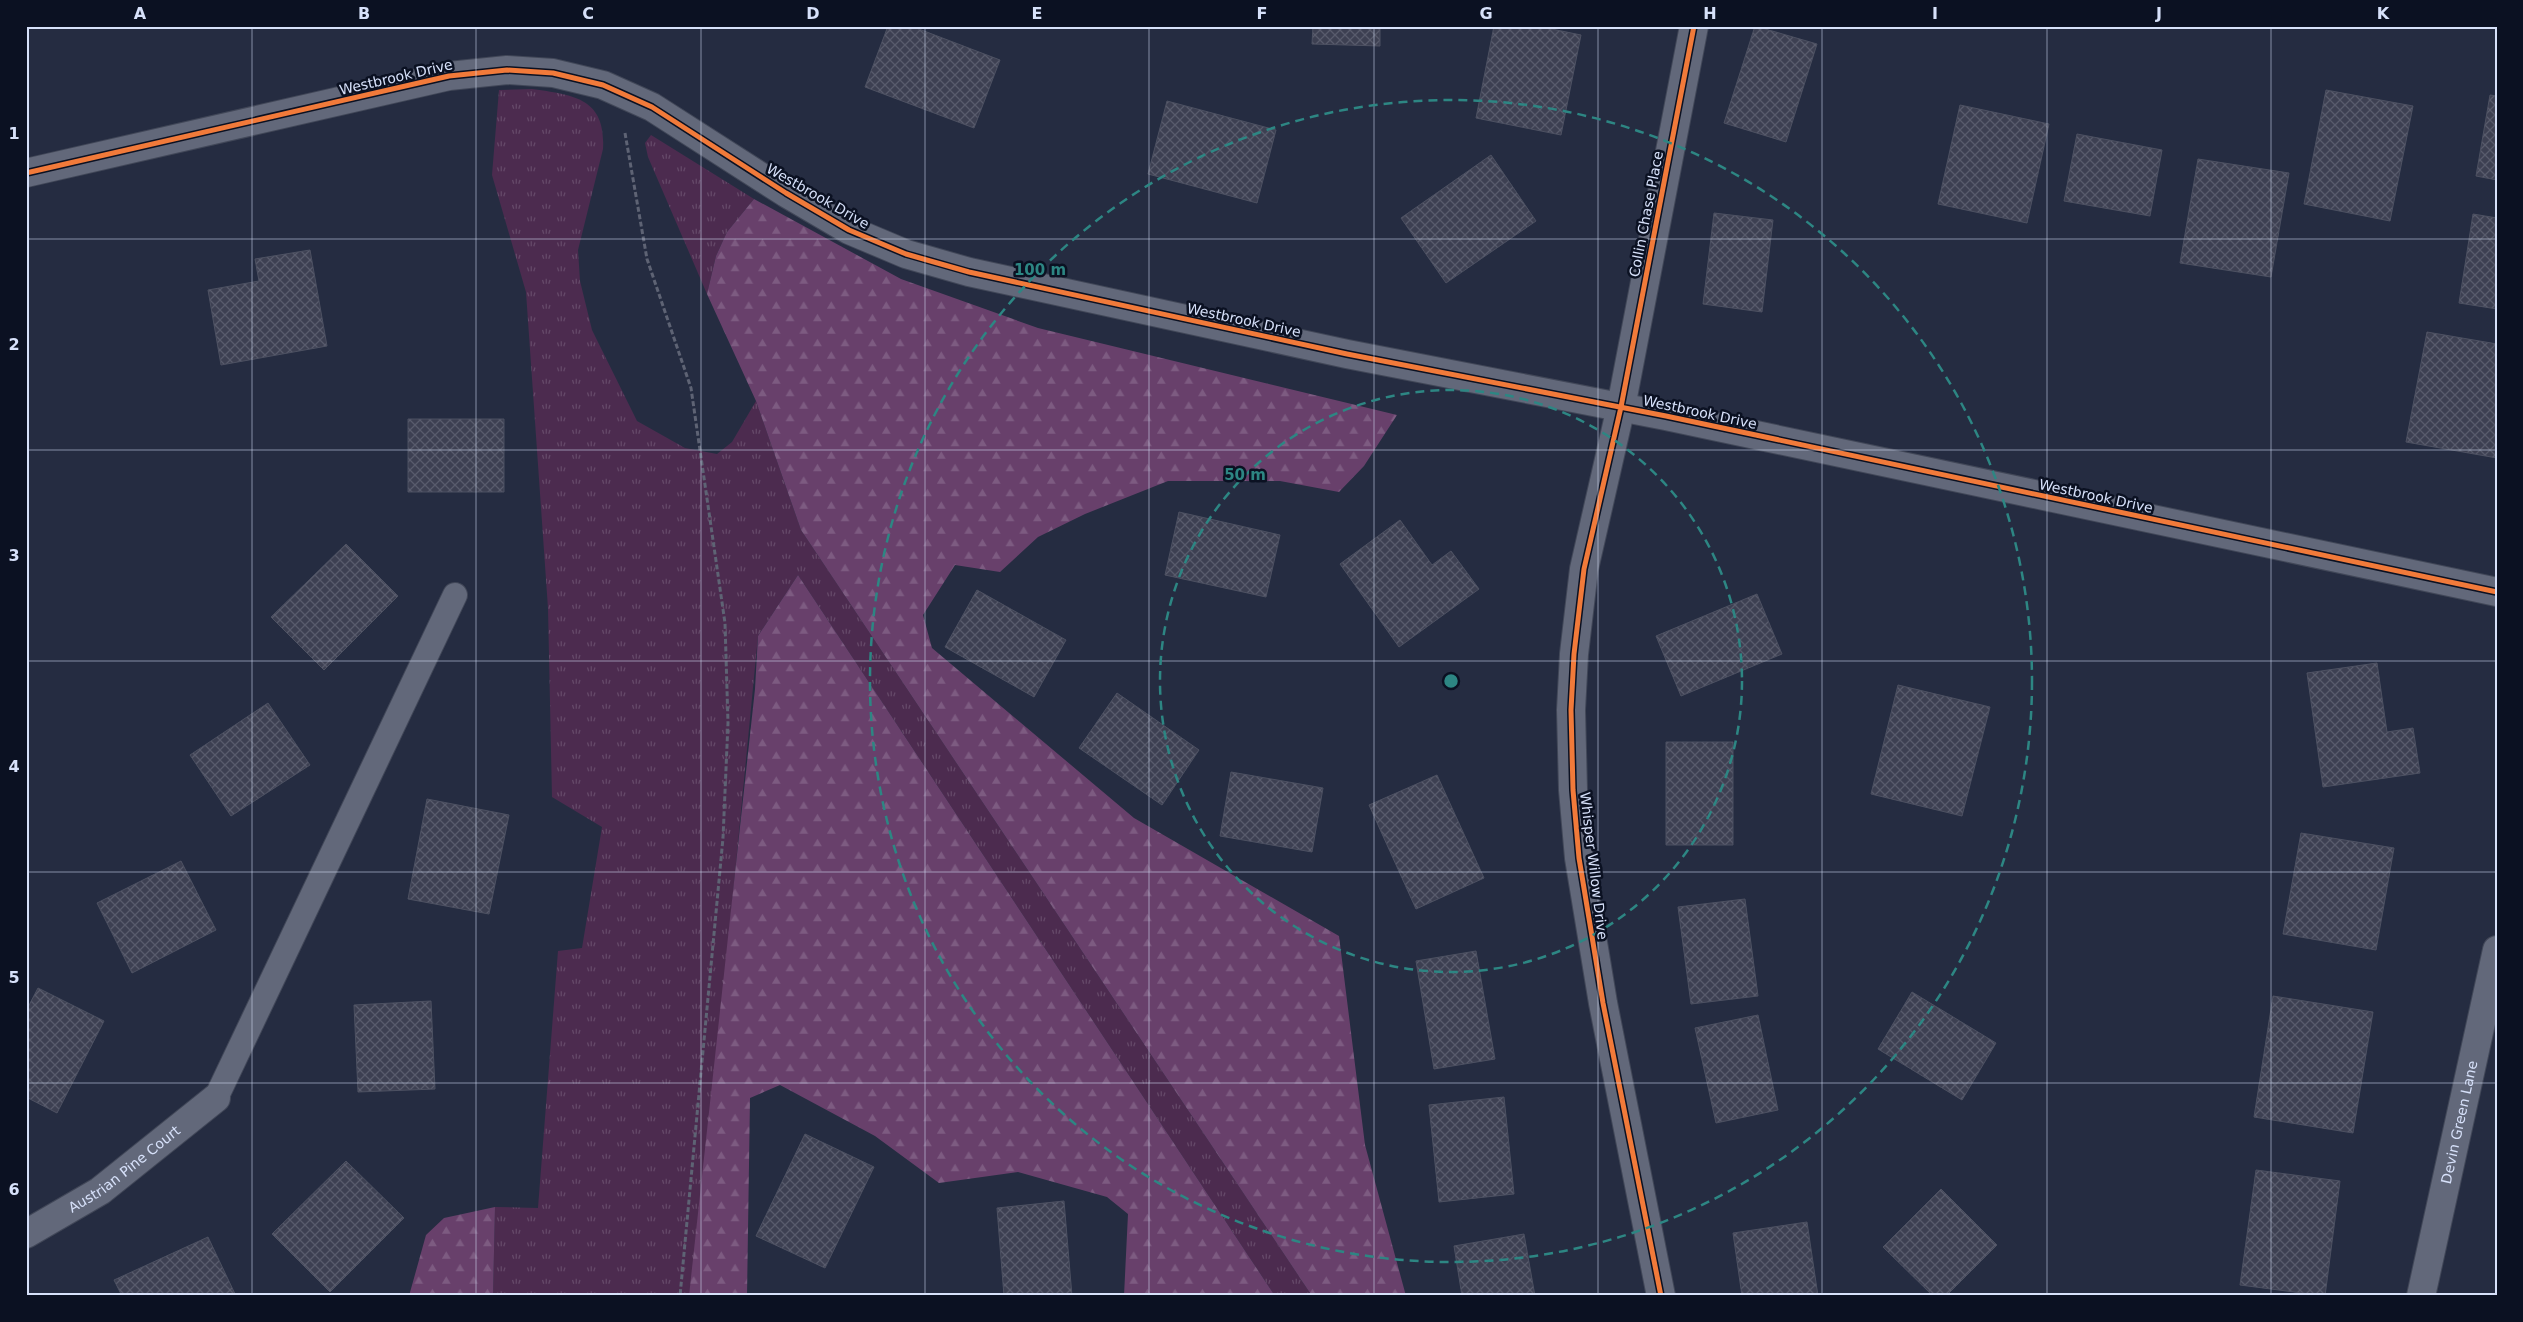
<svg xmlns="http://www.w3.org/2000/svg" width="2523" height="1322" viewBox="0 0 2523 1322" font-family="'DejaVu Sans',sans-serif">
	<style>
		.grass { fill: url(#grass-tufts) }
		.forest { fill: url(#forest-firs) }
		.building { fill: url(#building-cross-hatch); stroke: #4d5162 }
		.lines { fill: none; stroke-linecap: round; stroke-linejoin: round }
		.lane-casing { stroke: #414758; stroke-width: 26 }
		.street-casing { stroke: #414758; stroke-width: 30 }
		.path { stroke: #5e6374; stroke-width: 3; stroke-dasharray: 5 2.5; stroke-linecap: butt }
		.lane { stroke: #62687a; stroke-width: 24 }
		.street { stroke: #62687a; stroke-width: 28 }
		.cycleway-casing { stroke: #0b1122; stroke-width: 8 }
		.cycleway { stroke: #f17a3a; stroke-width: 5 }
		.grid { fill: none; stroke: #d7e1fa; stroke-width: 1; stroke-opacity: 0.55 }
		.ring { fill: none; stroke: #2d8683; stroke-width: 2.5; stroke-dasharray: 9 6 }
		.labels { text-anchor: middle; stroke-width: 5; stroke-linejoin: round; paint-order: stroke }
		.street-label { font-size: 14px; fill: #d7e1fa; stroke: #0b1122 }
		.centre { fill: #2d8683; stroke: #0b1122; stroke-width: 2.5 }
		.ring-label { font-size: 15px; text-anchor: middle; font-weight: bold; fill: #2d8683; stroke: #0b1122; stroke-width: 5; stroke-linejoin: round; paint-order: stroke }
		.neatline { fill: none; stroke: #d7e1fa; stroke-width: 2 }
		.grid-label { font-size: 16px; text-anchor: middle; font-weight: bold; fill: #d7e1fa }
	</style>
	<defs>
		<pattern id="grass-tufts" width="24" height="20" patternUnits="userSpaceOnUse" patternTransform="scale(1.25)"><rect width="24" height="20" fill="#4c2b4f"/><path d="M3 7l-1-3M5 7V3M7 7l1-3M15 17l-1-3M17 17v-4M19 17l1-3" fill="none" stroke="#654969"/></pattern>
		<pattern id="forest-firs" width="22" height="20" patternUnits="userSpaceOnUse" patternTransform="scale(1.25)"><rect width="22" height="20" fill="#68406b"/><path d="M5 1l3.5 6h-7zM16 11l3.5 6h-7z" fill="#7d5b81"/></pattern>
		<pattern id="building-cross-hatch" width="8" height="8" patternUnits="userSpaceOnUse" patternTransform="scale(1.25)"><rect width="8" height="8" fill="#3d4052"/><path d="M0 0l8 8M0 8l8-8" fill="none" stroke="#585b6c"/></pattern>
	</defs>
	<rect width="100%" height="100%" fill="#252c41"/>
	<path class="grass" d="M 532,89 C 574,95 606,98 603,149 L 578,250 L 580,281 L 592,330 L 637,421 L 685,448 L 717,454 L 732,442 L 756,401 L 801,530 L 1312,1296 L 1275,1296 L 798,575 L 758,636 L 694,1296 L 493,1296 L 495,1207 L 538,1208 L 558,951 L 582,948 L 602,827 L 552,797 L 548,608 L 526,292 L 492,175 L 499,90 Z
		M 651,135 L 754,199 L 727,232 L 716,256 L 707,294 L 648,157 L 645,143 Z"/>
	<path class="forest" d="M 754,199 L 901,279 L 1038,328 L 1397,415 L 1364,466 L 1339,492 L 1280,481 L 1168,481 L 1085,514 L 1038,537 L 1000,572 L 955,565 L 923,615 L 932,648 L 1134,818 L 1339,936 L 1365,1145 L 1406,1296 L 1312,1296 L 801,530 L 756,401 L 707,294 L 716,256 L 727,232 Z
		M 798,575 L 1275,1296 L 1124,1296 L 1128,1214 L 1107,1197 L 1018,1172 L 939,1183 L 875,1136 L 780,1085 L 750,1098 L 747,1296 L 689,1296 L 755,689 L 758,636 Z
		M 495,1207 L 493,1296 L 409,1296 L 426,1235 L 444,1218 Z"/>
	<path class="building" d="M 888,26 L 911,26 L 1000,60 L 974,128 L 865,87 Z
		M 1309,26 L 1380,26 L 1380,46 L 1312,44 L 1313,26 Z
		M 1494,26 L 1537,26 L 1581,35 L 1561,135 L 1476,118 Z
		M 1755,26 L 1817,44 L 1786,142 L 1724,123 Z
		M 2326,90 L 2413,106 L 2390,221 L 2304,204 Z
		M 2490,95 L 2497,96 L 2497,180 L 2476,176 Z
		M 1167,101 L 1276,130 L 1257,203 L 1148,174 Z
		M 1960,105 L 2049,124 L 2027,223 L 1938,204 Z
		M 2077,134 L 2162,150 L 2150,216 L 2064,201 Z
		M 1491,155 L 1536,221 L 1446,283 L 1401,218 Z
		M 2198,159 L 2289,173 L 2271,277 L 2180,263 Z
		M 1714,213 L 1773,220 L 1762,312 L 1703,304 Z
		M 2473,214 L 2497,218 L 2497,309 L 2459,303 Z
		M 310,250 L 327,346 L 221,365 L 208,290 L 259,281 L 255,259 Z
		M 2427,332 L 2497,344 L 2497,458 L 2406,442 Z
		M 408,419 L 504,419 L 504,492 L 408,492 Z
		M 1179,512 L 1280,535 L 1266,597 L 1165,575 Z
		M 1400,520 L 1432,565 L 1451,551 L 1479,589 L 1399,647 L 1340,564 Z
		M 346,544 L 398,596 L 324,670 L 271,617 Z
		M 977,590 L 1066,640 L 1034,697 L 945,647 Z
		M 1757,594 L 1782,654 L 1681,696 L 1656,636 Z
		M 2377,663 L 2387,732 L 2413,728 L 2420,773 L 2323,787 L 2307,673 Z
		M 1898,685 L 1990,707 L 1962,816 L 1871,794 Z
		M 1117,693 L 1199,750 L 1162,805 L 1079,748 Z
		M 268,703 L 310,765 L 231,816 L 190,755 Z
		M 1666,742 L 1733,742 L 1733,845 L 1666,845 Z
		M 1231,772 L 1323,788 L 1312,852 L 1220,836 Z
		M 1437,775 L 1484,878 L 1416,909 L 1369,805 Z
		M 427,799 L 509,815 L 489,914 L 408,899 Z
		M 2301,833 L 2394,848 L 2376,950 L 2283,934 Z
		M 181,861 L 216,930 L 132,973 L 97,903 Z
		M 1745,899 L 1758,996 L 1691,1004 L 1678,907 Z
		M 1476,951 L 1495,1059 L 1434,1069 L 1416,961 Z
		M 38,988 L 104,1021 L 57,1113 L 26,1097 L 26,1011 Z
		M 1912,992 L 1996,1043 L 1962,1100 L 1878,1049 Z
		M 2273,996 L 2373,1012 L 2353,1133 L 2254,1117 Z
		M 431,1001 L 435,1089 L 358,1092 L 354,1005 Z
		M 1758,1015 L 1778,1110 L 1716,1123 L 1695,1028 Z
		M 1504,1097 L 1514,1194 L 1439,1202 L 1429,1105 Z
		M 805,1134 L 874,1167 L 825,1268 L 756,1236 Z
		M 346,1161 L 404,1218 L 330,1292 L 272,1234 Z
		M 2256,1170 L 2340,1181 L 2325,1296 L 2240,1285 Z
		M 1941,1189 L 1997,1245 L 1946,1296 L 1933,1296 L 1883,1247 Z
		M 1064,1201 L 1072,1296 L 1004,1296 L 997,1208 Z
		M 1807,1222 L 1818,1296 L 1742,1296 L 1733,1233 Z
		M 1524,1234 L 1535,1296 L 1462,1296 L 1454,1246 Z
		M 208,1237 L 236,1296 L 122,1296 L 114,1280 Z"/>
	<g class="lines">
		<g class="lane-casing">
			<path id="lane" d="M 216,1098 L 455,595"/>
		</g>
		<g class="street-casing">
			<g id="street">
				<path d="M 26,173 L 449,76 L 507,70 L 553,73 L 603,85 L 652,107 L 786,193 L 849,230 L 906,254 L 969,272 L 1347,354 L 1666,416 L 2497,592"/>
				<path id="s1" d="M 26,1234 L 100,1191 L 216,1098"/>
				<path d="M 1661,1296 L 1603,1003 L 1579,858 L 1573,790 L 1571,710 L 1574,654 L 1584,569 L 1621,407 L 1694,26"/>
				<path id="s2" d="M 2421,1296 L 2497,950"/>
			</g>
		</g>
		<path class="path" d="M 625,133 L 647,259 L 691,388 L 725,623 L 728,723 L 723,838 L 680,1296"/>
		<use href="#lane" class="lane"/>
		<use href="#street" class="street"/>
		<g class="cycleway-casing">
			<path id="cycleway" d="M 26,173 L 449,76 L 507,70 L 553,73 L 603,85 L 652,107 L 786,193 L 849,230 L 906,254 L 969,272 L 1347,354 L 1666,416 L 2497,592
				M 1661,1296 L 1603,1003 L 1579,858 L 1573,790 L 1571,710 L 1574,654 L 1584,569 L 1621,407 L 1694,26"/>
		</g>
		<use href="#cycleway" class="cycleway"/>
	</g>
	<path class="grid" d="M 252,26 L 252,1296M 476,26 L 476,1296M 701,26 L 701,1296M 925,26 L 925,1296M 1149,26 L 1149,1296M 1374,26 L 1374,1296M 1598,26 L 1598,1296M 1822,26 L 1822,1296M 2047,26 L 2047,1296M 2271,26 L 2271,1296M 26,239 L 2497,239M 26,450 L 2497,450M 26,661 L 2497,661M 26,872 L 2497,872M 26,1083 L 2497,1083"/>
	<g class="ring">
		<circle cx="1451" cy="681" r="291"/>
		<circle cx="1451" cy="681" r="581"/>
	</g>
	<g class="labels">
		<g class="street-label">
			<text transform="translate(396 77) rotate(-13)" y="5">Westbrook Drive</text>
			<text transform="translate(818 196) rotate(30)" y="5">Westbrook Drive</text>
			<text transform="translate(1646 214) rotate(-79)" y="5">Collin Chase Place</text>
			<text transform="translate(1244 320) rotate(12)" y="5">Westbrook Drive</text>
			<text transform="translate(1700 412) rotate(12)" y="5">Westbrook Drive</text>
			<text transform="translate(2096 496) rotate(12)" y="5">Westbrook Drive</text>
			<text transform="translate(1594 866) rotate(83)" y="5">Whisper Willow Drive</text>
			<text dy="5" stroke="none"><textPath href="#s2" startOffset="178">Devin Green Lane</textPath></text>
			<text dy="5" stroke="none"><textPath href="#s1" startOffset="118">Austrian Pine Court</textPath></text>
		</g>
	</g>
	<circle cx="1451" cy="681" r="8" class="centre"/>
	<g class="ring-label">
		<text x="1040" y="275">100 m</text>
		<text x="1245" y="480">50 m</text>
	</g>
	<rect width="2523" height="1322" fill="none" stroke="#0b1122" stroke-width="55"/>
	<rect x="28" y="28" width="2468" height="1266" class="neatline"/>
	<g class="grid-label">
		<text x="140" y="19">A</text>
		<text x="364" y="19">B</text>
		<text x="588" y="19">C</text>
		<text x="813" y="19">D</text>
		<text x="1037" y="19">E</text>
		<text x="1262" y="19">F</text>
		<text x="1486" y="19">G</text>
		<text x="1710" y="19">H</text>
		<text x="1935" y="19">I</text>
		<text x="2159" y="19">J</text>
		<text x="2383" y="19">K</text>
		<text x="14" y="139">1</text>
		<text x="14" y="350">2</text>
		<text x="14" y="561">3</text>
		<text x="14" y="772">4</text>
		<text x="14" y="983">5</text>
		<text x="14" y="1195">6</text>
	</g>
</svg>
